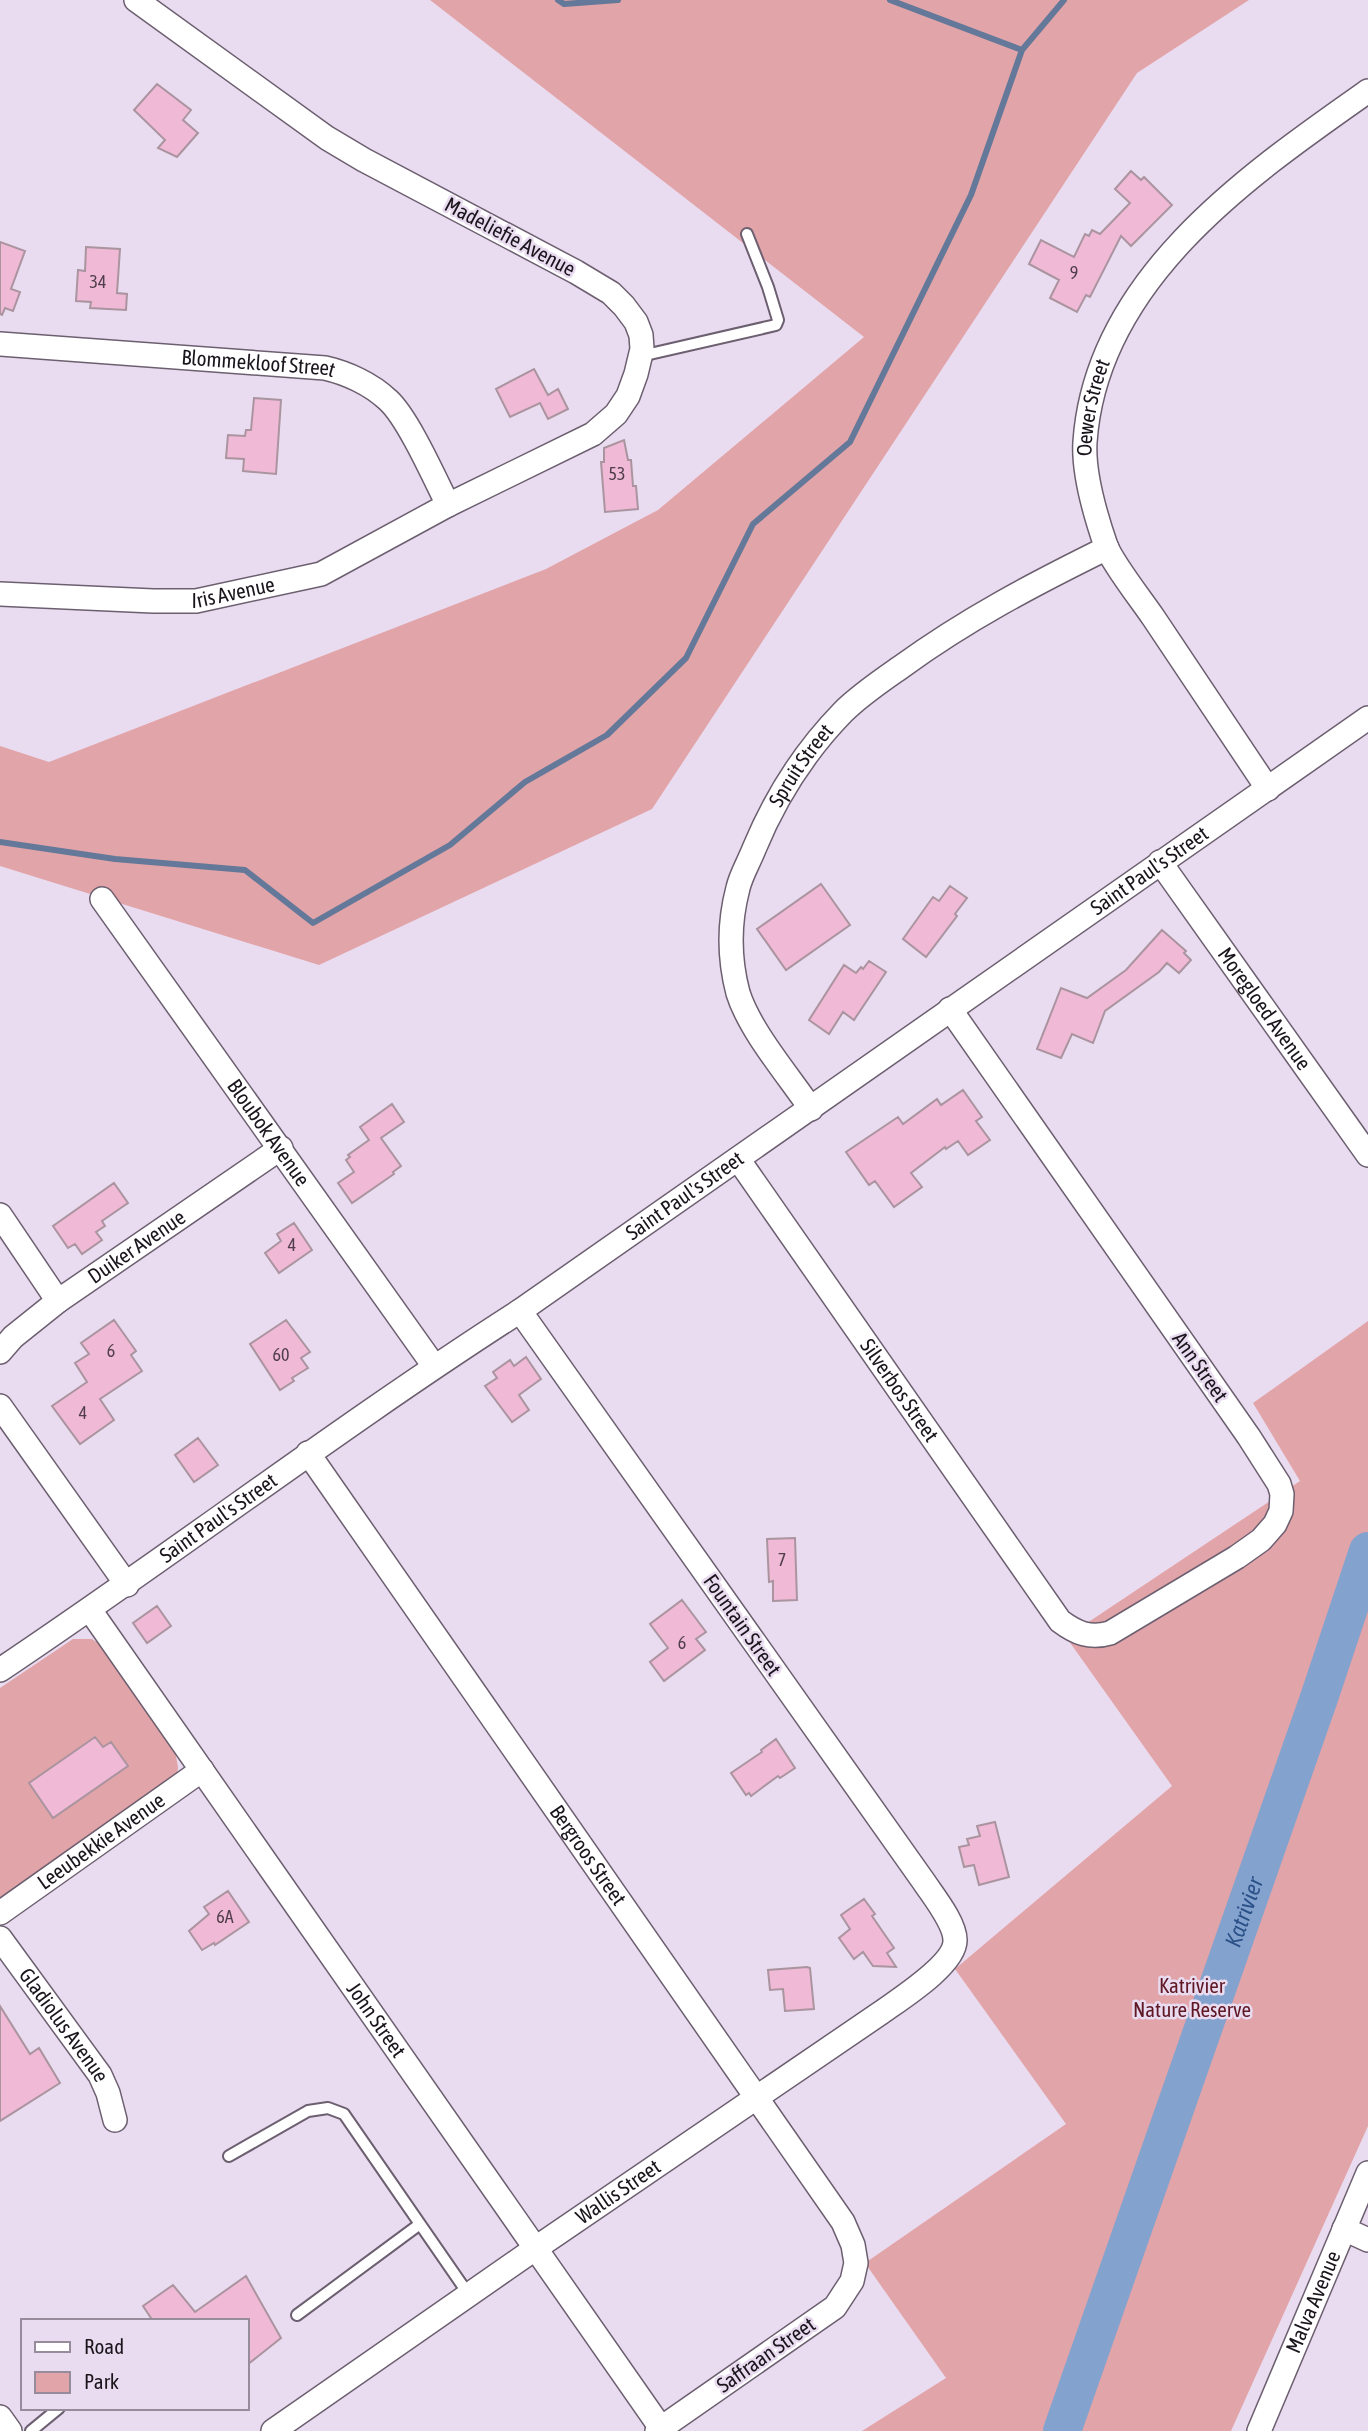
<svg xmlns="http://www.w3.org/2000/svg" width="1368" height="2431" viewBox="0 0 1368 2431" font-family="'Asap Condensed',sans-serif">
	<style>
		.green { fill: #e1a4a8 }
		.lines { fill: none; stroke-linecap: round; stroke-linejoin: round }
		.stream { stroke: #647899; stroke-width: 6 }
		.river { stroke: #84a2ce; stroke-width: 38 }
		.building { fill: #f0b9d6; stroke: #aa949f; stroke-width: 2 }
		.lane-casing { stroke: #6c5f70; stroke-width: 14 }
		.street-casing { stroke: #6c5f70; stroke-width: 26 }
		.lane { stroke: #fff; stroke-width: 10 }
		.street { stroke: #fff; stroke-width: 23 }
		.labels { text-anchor: middle; stroke-width: 5; stroke-linejoin: round; paint-order: stroke }
		.number-label { font-size: 18px; fill: #503e4a }
		.street-label { font-size: 21px; fill: #1a151c; stroke: #eadcf0 }
		.park-label { font-size: 21px; fill: #5f1724; stroke: #eadcf0 }
		.water-label { font-size: 23px; font-style: italic; fill: #2b5189; stroke: #eadcf0 }
	</style>
	<rect width="100%" height="100%" fill="#eadcf0"/>
	<path class="green" d="M 430,0 L 1249,0 L 1137,73 L 652,809 L 319,965 L 0,866 L 0,746 L 49,762 L 546,569 L 658,510 L 864,337 Z
		M 1368,1321 L 1368,2126 L 1231,2431 L 862,2431 L 946,2378 L 865,2263 L 1066,2124 L 955,1969 L 1172,1786 L 1066,1637 L 1300,1481 L 1253,1403 Z
		M 73,1639 L 92,1639 L 102,1646 L 175,1751 L 178,1767 L 177,1776 L 0,1905 L 0,1688 Z"/>
	<g class="lines">
		<path class="stream" d="M 558,0 L 564,4 L 618,0
			M 890,0 L 1022,50 L 1064,0
			M 0,842 L 115,859 L 245,870 L 313,923 L 450,845 L 525,782 L 607,735 L 686,658 L 753,524 L 850,442 L 971,195 L 1022,50"/>
		<path class="river" id="s1" d="M 1062,2431 L 1319,1698 L 1368,1551"/>
	</g>
	<path class="building" d="M 157,84 L 191,110 L 183,120 L 198,133 L 177,157 L 158,148 L 165,140 L 134,110 Z
		M 1131,171 L 1141,180 L 1144,177 L 1172,205 L 1131,246 L 1121,236 L 1090,297 L 1086,295 L 1077,312 L 1050,298 L 1059,280 L 1029,264 L 1041,240 L 1074,257 L 1085,234 L 1089,236 L 1092,230 L 1100,234 L 1130,203 L 1115,189 Z
		M 0,242 L 25,251 L 11,289 L 20,292 L 13,311 L 5,308 L 2,315 L 0,314 Z
		M 86,247 L 120,249 L 117,293 L 127,294 L 126,310 L 90,308 L 91,302 L 76,301 L 78,270 L 85,271 Z
		M 534,369 L 548,395 L 558,389 L 568,409 L 548,419 L 540,403 L 510,417 L 496,389 Z
		M 254,398 L 281,400 L 276,474 L 243,471 L 244,459 L 226,458 L 228,435 L 245,436 L 246,430 L 251,430 Z
		M 624,440 L 628,460 L 631,460 L 633,486 L 636,486 L 638,509 L 605,512 L 601,462 L 604,462 L 604,448 Z
		M 821,884 L 850,925 L 786,970 L 757,929 Z
		M 950,886 L 967,898 L 955,914 L 957,916 L 926,957 L 903,939 L 933,897 L 939,901 Z
		M 1162,930 L 1186,951 L 1184,953 L 1191,960 L 1179,973 L 1167,963 L 1159,972 L 1105,1011 L 1093,1043 L 1072,1034 L 1061,1058 L 1037,1049 L 1061,988 L 1087,998 L 1126,970 Z
		M 869,961 L 886,972 L 854,1020 L 843,1012 L 829,1034 L 809,1020 L 844,965 L 856,973 L 861,967 L 863,969 Z
		M 963,1090 L 982,1117 L 976,1121 L 990,1140 L 968,1155 L 958,1141 L 946,1149 L 945,1147 L 911,1173 L 922,1187 L 894,1207 L 875,1181 L 869,1185 L 846,1152 L 898,1117 L 903,1124 L 937,1099 L 941,1105 Z
		M 392,1104 L 404,1122 L 381,1138 L 401,1166 L 393,1172 L 394,1174 L 352,1203 L 338,1183 L 354,1172 L 346,1160 L 350,1157 L 348,1155 L 369,1140 L 360,1127 Z
		M 114,1183 L 128,1203 L 102,1221 L 105,1226 L 96,1232 L 102,1240 L 82,1254 L 75,1244 L 68,1248 L 53,1226 Z
		M 294,1223 L 312,1250 L 279,1273 L 265,1253 L 281,1241 L 277,1234 Z
		M 114,1320 L 136,1351 L 131,1355 L 142,1371 L 100,1399 L 114,1420 L 80,1444 L 52,1406 L 87,1382 L 75,1363 L 89,1354 L 81,1343 Z
		M 286,1320 L 310,1352 L 301,1358 L 308,1368 L 292,1378 L 294,1381 L 280,1390 L 250,1344 Z
		M 526,1357 L 541,1379 L 519,1395 L 529,1410 L 512,1422 L 485,1386 L 497,1378 L 493,1372 L 510,1360 L 514,1366 Z
		M 198,1438 L 218,1465 L 194,1482 L 175,1455 Z
		M 795,1538 L 797,1600 L 773,1601 L 773,1581 L 769,1582 L 767,1539 Z
		M 682,1600 L 706,1632 L 696,1639 L 705,1650 L 664,1681 L 650,1662 L 668,1648 L 650,1624 Z
		M 157,1606 L 171,1626 L 147,1643 L 133,1623 Z
		M 95,1737 L 103,1747 L 111,1742 L 128,1766 L 53,1818 L 29,1783 Z
		M 776,1739 L 795,1768 L 780,1778 L 778,1776 L 751,1796 L 749,1793 L 746,1795 L 731,1773 L 762,1752 L 761,1750 Z
		M 995,1822 L 1009,1877 L 979,1885 L 974,1865 L 964,1867 L 959,1847 L 969,1845 L 967,1839 L 980,1836 L 977,1826 Z
		M 228,1891 L 249,1922 L 215,1945 L 214,1943 L 202,1950 L 189,1931 L 209,1914 L 204,1907 Z
		M 864,1899 L 875,1914 L 872,1916 L 894,1948 L 887,1953 L 896,1967 L 873,1966 L 863,1952 L 854,1959 L 839,1938 L 850,1929 L 841,1915 Z
		M 807,1967 L 810,1968 L 814,2009 L 785,2011 L 783,1989 L 770,1990 L 768,1970 Z
		M 0,2006 L 30,2054 L 39,2048 L 60,2083 L 0,2121 Z
		M 246,2276 L 281,2338 L 247,2365 L 247,2321 L 153,2321 L 143,2306 L 173,2285 L 195,2312 Z"/>
	<g class="lines">
		<g class="lane-casing">
			<path id="lane" d="M 641,356 L 776,325 L 778,320 L 768,287 L 747,234
				M 229,2156 L 308,2111 L 328,2108 L 344,2114 L 469,2295
				M 297,2315 L 420,2224
				M 31,2431 L 59,2408"/>
		</g>
		<g class="street-casing">
			<g id="street">
				<path id="s2" d="M 0,344 L 325,368 C 347,373 371,384 388,400 C 408,418 435,479 448,505"/>
				<path id="s3" d="M 0,594 L 153,601 L 196,601 L 321,574 L 448,505 L 593,434 L 616,414 L 628,396 L 636,374 L 642,349 L 641,335 L 636,322 L 624,306 L 611,293 L 576,272 L 364,160 L 327,138 L 136,0"/>
				<path id="s4" d="M 1268,789 C 1229,731 1191,674 1153,617 C 1140,598 1113,564 1106,546 C 1096,517 1083,473 1085,442 C 1096,280 1247,176 1368,91"/>
				<path id="s5" d="M 1160,862 L 1368,1155"/>
				<path id="s6" d="M 102,899 L 434,1366"/>
				<path id="s7" d="M 811,1109 C 788,1075 750,1031 738,993 C 729,959 729,922 738,888 C 741,875 749,862 754,849 C 775,798 804,752 843,712 C 860,695 881,681 901,667 C 967,619 1034,584 1107,548"/>
				<path id="s8" d="M 738,1159 L 1060,1621 C 1076,1633 1090,1639 1110,1633 L 1237,1557 L 1261,1540 L 1275,1524 L 1281,1511 L 1282,1494 L 1279,1484 L 1249,1437 L 950,1009"/>
				<path d="M 0,1215 L 58,1301"/>
				<path id="s9" d="M 0,1352 L 13,1337 L 58,1301 L 281,1148"/>
				<path d="M 0,1406 L 127,1585"/>
				<path id="s10" d="M 308,1453 L 843,2222 L 853,2245 L 856,2263 L 852,2281 L 835,2307 L 657,2431"/>
				<path id="s11" d="M 90,1610 L 663,2431"/>
				<path id="s12" d="M 0,1670 C 175,1553 342,1425 520,1311 L 1368,718"/>
				<path id="s13" d="M 0,1913 L 202,1770"/>
				<path id="s14" d="M 0,1938 L 100,2075 L 108,2093 L 115,2120"/>
				<path d="M 1344,2229 L 1368,2240"/>
				<path d="M 0,2417 L 10,2431"/>
				<path id="s15" d="M 273,2431 L 536,2248 L 882,2012 C 900,1999 956,1964 955,1940 C 955,1923 934,1897 924,1882 L 520,1311"/>
				<path id="s16" d="M 1259,2431 L 1368,2173"/>
			</g>
		</g>
		<use href="#lane" class="lane"/>
		<use href="#street" class="street"/>
	</g>
	<g class="labels">
		<g class="number-label">
			<text x="1074" y="279">9</text>
			<text x="98" y="288">34</text>
			<text x="617" y="480">53</text>
			<text x="292" y="1251">4</text>
			<text x="111" y="1357">6</text>
			<text x="281" y="1361">60</text>
			<text x="83" y="1419">4</text>
			<text x="782" y="1566">7</text>
			<text x="682" y="1649">6</text>
			<text x="225" y="1923">6A</text>
		</g>
		<g class="street-label">
			<text transform="translate(510 237) rotate(28)" y="7">Madeliefie Avenue</text>
			<text dy="7" stroke="none"><textPath href="#s2" startOffset="259">Blommekloof Street</textPath></text>
			<text dy="7" stroke="none"><textPath href="#s4" startOffset="434">Oewer Street</textPath></text>
			<text dy="7" stroke="none"><textPath href="#s3" startOffset="234">Iris Avenue</textPath></text>
			<text dy="7" stroke="none"><textPath href="#s7" startOffset="382">Spruit Street</textPath></text>
			<text dy="7" stroke="none"><textPath href="#s12" startOffset="1400">Saint Paul's Street</textPath></text>
			<text dy="7" stroke="none"><textPath href="#s5" startOffset="180">Moregloed Avenue</textPath></text>
			<text dy="7" stroke="none"><textPath href="#s6" startOffset="287">Bloubok Avenue</textPath></text>
			<text dy="7" stroke="none"><textPath href="#s12" startOffset="833">Saint Paul's Street</textPath></text>
			<text dy="7" stroke="none"><textPath href="#s9" startOffset="173">Duiker Avenue</textPath></text>
			<text transform="translate(1200 1367) rotate(55)" y="7">Ann Street</text>
			<text dy="7" stroke="none"><textPath href="#s8" startOffset="282">Silverbos Street</textPath></text>
			<text dy="7" stroke="none"><textPath href="#s12" startOffset="266">Saint Paul's Street</textPath></text>
			<text transform="translate(742 1625) rotate(55)" y="7">Fountain Street</text>
			<text dy="7" stroke="none"><textPath href="#s13" startOffset="124">Leeubekkie Avenue</textPath></text>
			<text dy="7" stroke="none"><textPath href="#s10" startOffset="490">Bergroos Street</textPath></text>
			<text dy="7" stroke="none"><textPath href="#s11" startOffset="500">John Street</textPath></text>
			<text dy="7" stroke="none"><textPath href="#s14" startOffset="108">Gladiolus Avenue</textPath></text>
			<text dy="7" stroke="none"><textPath href="#s15" startOffset="420">Wallis Street</textPath></text>
			<text dy="7" stroke="none"><textPath href="#s16" startOffset="140">Malva Avenue</textPath></text>
			<text transform="translate(766 2355) rotate(-35)" y="7">Saffraan Street</text>
		</g>
		<g class="park-label">
			<text x="1192" y="1993">Katrivier<tspan x="1192" dy="24">Nature Reserve</tspan></text>
		</g>
		<g class="water-label">
			<text dy="8" stroke="none"><textPath href="#s1" startOffset="550">Katrivier</textPath></text>
		</g>
	</g>
	<rect x="21" y="2319" width="228" height="91" fill="#eadcf0" stroke="#978c9b" stroke-width="2"/>
	<rect x="35" y="2342" width="35" height="10" fill="#ffffff" stroke="#978c9b" stroke-width="2"/>
	<text x="84" y="2354" font-size="21" fill="#1a151c">Road</text>
	<rect x="35" y="2372" width="35" height="21" fill="#e1a4a8" stroke="#978c9b" stroke-width="2"/>
	<text x="84" y="2389" font-size="21" fill="#1a151c">Park</text>
</svg>
